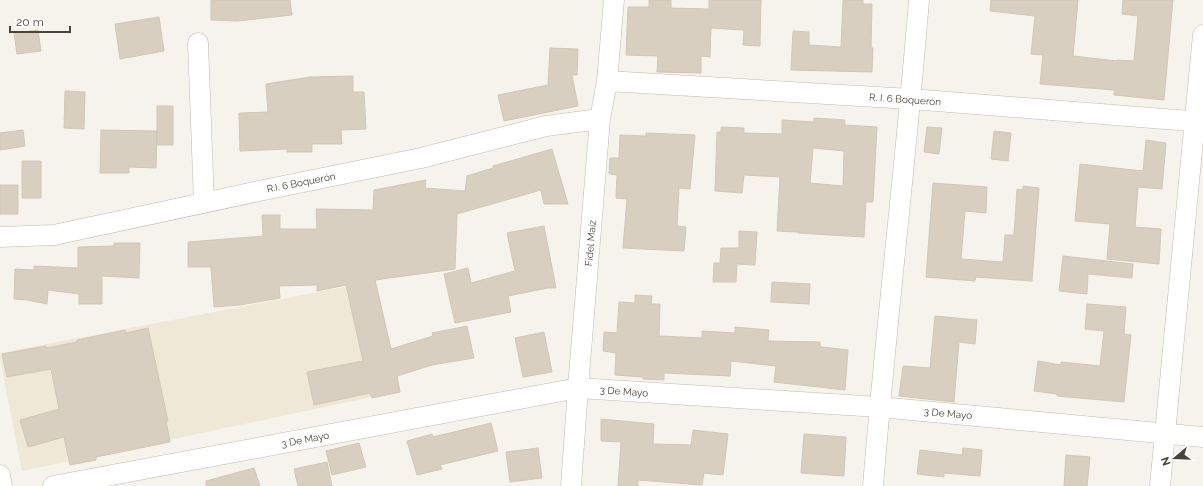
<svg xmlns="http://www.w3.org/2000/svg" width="1203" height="486" viewBox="0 0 1203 486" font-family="Raleway,sans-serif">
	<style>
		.education { fill: #efe8d6 }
		.building { fill: #d8cfc1; stroke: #d3c7b4; fill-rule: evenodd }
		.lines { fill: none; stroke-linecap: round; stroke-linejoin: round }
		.minor-casing { stroke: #c2bbae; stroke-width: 21 }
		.minor { stroke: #fff; stroke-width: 20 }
		.labels { text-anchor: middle; stroke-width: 3.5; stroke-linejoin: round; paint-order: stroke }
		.street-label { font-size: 10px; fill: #4b4439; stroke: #fff }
	</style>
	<rect width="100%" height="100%" fill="#f6f3ec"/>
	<path class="education" d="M 376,281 L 400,391 L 22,471 L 0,359 L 0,353 Z"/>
	<path class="building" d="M 211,0 L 290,0 L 292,15 L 238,21 L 211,20 Z
		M 649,0 L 671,0 L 671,8 L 709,9 L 709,0 L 761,0 L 760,46 L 743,45 L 744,30 L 711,28 L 710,57 L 701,56 L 701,73 L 657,72 L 658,56 L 626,55 L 628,7 L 649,7 Z
		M 843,0 L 863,0 L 863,4 L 872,4 L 871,48 L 873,48 L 872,72 L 791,70 L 793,31 L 809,32 L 809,45 L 841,47 Z
		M 991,0 L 1078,0 L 1073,56 L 1117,61 L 1117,60 L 1134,61 L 1138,16 L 1122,14 L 1123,0 L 1173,0 L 1164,100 L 1114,95 L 1114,90 L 1040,84 L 1043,55 L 1031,54 L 1035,16 L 990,11 Z
		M 159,17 L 164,51 L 120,59 L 115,24 Z
		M 38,30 L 41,51 L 17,54 L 14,33 Z
		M 550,48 L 578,49 L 577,75 L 572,75 L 578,106 L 504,121 L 498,95 L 548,85 Z
		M 353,76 L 353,92 L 364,92 L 366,129 L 341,130 L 342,144 L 312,144 L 312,152 L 287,152 L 287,149 L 240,151 L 239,113 L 268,112 L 266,84 L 310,77 Z
		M 65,91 L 85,92 L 84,129 L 64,128 Z
		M 157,106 L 173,106 L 173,145 L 157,145 Z
		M 814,118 L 845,120 L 844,125 L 877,127 L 873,202 L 866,202 L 864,237 L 798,233 L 798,232 L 777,231 L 780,177 L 744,175 L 742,193 L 715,191 L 717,132 L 721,132 L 721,127 L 744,128 L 744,133 L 782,134 L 782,120 L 814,122 ZM 813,148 L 844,151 L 843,186 L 810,183 Z
		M 927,127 L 942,128 L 939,154 L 924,152 Z
		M 23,130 L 25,146 L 0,150 L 0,133 Z
		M 101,130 L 157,131 L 156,168 L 129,167 L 129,173 L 100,173 Z
		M 994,131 L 1011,133 L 1008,161 L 991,159 Z
		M 646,133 L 695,135 L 690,189 L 679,188 L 677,226 L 686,227 L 684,251 L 623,248 L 627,199 L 616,198 L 617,175 L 609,174 L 610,158 L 619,158 L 620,135 L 646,136 Z
		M 1146,140 L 1166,143 L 1162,189 L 1138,187 L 1135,227 L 1161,229 L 1159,264 L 1107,259 L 1110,224 L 1075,221 L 1080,164 L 1143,171 Z
		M 552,149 L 568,204 L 544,204 L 541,190 L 457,214 L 455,269 L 375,280 L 391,349 L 433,336 L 432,333 L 467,326 L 474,358 L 432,365 L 397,376 L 400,392 L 372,398 L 370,393 L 314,405 L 307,372 L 363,361 L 346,285 L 317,291 L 317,285 L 279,286 L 280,298 L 240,305 L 214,307 L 211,267 L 188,267 L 188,242 L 263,236 L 262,215 L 280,215 L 280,229 L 317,229 L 316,209 L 373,210 L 374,190 L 426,180 L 425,188 L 465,191 L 467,176 L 493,168 L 493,166 Z
		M 22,161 L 41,161 L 41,198 L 22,198 Z
		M 933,183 L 987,187 L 986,213 L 965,211 L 961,259 L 1003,262 L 1005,235 L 1014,235 L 1017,189 L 1023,190 L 1023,186 L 1039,188 L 1032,281 L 976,277 L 975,281 L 926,277 Z
		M 0,185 L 18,185 L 18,214 L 0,214 Z
		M 544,226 L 556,288 L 548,288 L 508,296 L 511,312 L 455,323 L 444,274 L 468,268 L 471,283 L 515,271 L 507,233 Z
		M 739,231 L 757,232 L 755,265 L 737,264 L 736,282 L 713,282 L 714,263 L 720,263 L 721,248 L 739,248 Z
		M 114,243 L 140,243 L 139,278 L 102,276 L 102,304 L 79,304 L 79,294 L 48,290 L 47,304 L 27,300 L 14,299 L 15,269 L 34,270 L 34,266 L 78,268 L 78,247 L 114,246 Z
		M 1063,256 L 1133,264 L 1132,278 L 1088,274 L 1087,294 L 1059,291 Z
		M 772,282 L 810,284 L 809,304 L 771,302 Z
		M 635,295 L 652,296 L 651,304 L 660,304 L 659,336 L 702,338 L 702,331 L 735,333 L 735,327 L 769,330 L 768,341 L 820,342 L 820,346 L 822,347 L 848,350 L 845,390 L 774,382 L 776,366 L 731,361 L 730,376 L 664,373 L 664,380 L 643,379 L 643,377 L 615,375 L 616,353 L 603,351 L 604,332 L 617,333 L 619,302 L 635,303 Z
		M 1087,304 L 1126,307 L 1124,334 L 1131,335 L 1124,402 L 1057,396 L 1057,394 L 1034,391 L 1038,361 L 1061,365 L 1061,362 L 1100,366 L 1104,331 L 1085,329 Z
		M 935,316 L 977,320 L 975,344 L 959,342 L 954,402 L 899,396 L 903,366 L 930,368 Z
		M 148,328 L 168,421 L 166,421 L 170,442 L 96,457 L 96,460 L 70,465 L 64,437 L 28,447 L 20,420 L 59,409 L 51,369 L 7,377 L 2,354 L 46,346 L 46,348 L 77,342 L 77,340 L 125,330 L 126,333 Z
		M 544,332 L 552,372 L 523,377 L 515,338 Z
		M 601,419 L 654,424 L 653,444 L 691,445 L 693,430 L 728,434 L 723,475 L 704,473 L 702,485 L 638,480 L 638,486 L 618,486 L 621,442 L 601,441 Z
		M 491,423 L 498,451 L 440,465 L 442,469 L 417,475 L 407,441 L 432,434 L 433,437 Z
		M 804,434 L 846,437 L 844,476 L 801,473 Z
		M 359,443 L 366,467 L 332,475 L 326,451 Z
		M 538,448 L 542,478 L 510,482 L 506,452 Z
		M 963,448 L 982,450 L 980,476 L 944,473 L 944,477 L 917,474 L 920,450 L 962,455 Z
		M 1066,455 L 1090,457 L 1087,486 L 1064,486 Z
		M 327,462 L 332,486 L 298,486 L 294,469 Z
		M 254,468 L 260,486 L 206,486 L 206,481 Z"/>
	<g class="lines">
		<g class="minor-casing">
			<path id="minor" d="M 198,43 L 204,203
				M 607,81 L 911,99 L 1203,122
				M 0,237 L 54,235 L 259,191 L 421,158 L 546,126 L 600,119
				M 0,475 L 2,486
				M 53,486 L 578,388 L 879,407 L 1203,437
				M 571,486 L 578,388 L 600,119 L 607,81 L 614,0
				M 873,486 C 886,324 906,162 919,0
				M 1160,486 L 1203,35"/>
		</g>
		<use href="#minor" class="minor"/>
	</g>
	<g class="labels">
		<g class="street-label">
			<text transform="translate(905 99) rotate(4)" y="4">R. I. 6 Boquerón</text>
			<text transform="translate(301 182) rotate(-11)" y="4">R.I. 6 Boquerón</text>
			<text transform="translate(590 243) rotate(-85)" y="4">Fidel Maíz</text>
			<text transform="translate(624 391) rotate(4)" y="4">3 De Mayo</text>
			<text transform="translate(948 413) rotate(5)" y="4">3 De Mayo</text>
			<text transform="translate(305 439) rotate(-11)" y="4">3 De Mayo</text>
		</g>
	</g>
	<g transform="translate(1175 458) rotate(251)" stroke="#ffffff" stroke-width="3" paint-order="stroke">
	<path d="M0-3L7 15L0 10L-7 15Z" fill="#4b4439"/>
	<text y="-6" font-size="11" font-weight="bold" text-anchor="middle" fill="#4b4439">N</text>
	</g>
	<path d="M10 26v6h60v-6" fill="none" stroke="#4b4439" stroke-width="2"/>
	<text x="16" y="26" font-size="12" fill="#4b4439" stroke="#ffffff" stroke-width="3" paint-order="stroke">20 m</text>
</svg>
